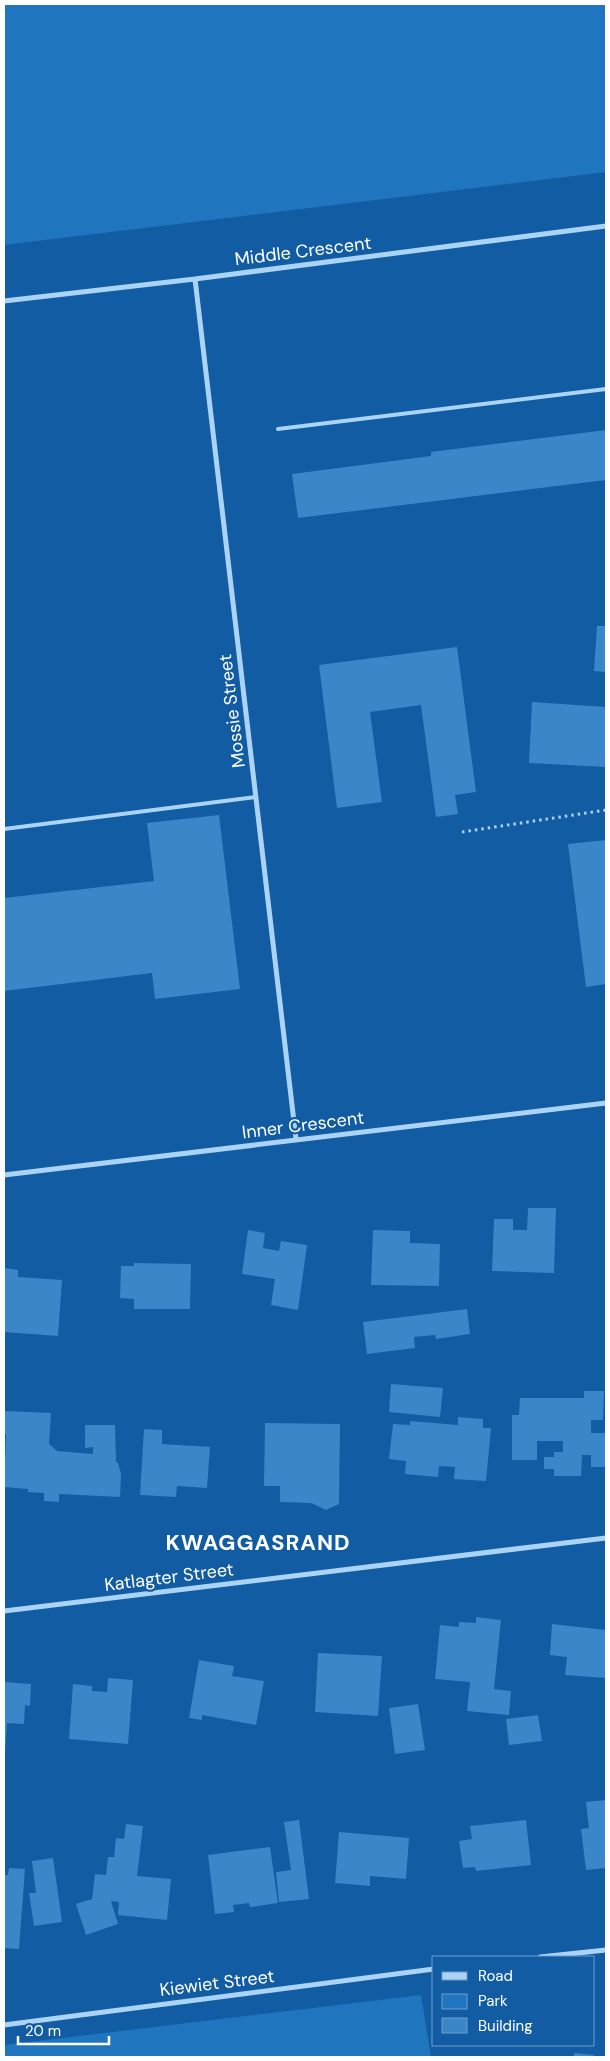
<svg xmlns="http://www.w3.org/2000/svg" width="610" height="2061" viewBox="0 0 610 2061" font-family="'DM Sans',sans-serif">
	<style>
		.green { fill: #2075bf }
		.building { fill: #3a86c8 }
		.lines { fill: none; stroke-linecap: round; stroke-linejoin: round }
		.path { stroke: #aad3f5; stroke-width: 3; stroke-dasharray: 2.5 4; stroke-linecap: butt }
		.lane { stroke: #aad3f5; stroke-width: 4 }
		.street { stroke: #aad3f5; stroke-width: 5 }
		.labels { text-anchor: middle; stroke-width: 4.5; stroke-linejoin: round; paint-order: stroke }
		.street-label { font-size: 18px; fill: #fff; stroke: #115ca2 }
		.district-label { font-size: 22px; font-weight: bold; letter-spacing: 1px; fill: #fff; stroke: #115ca2 }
	</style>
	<rect width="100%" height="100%" fill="#115ca2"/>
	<path class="green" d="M 4,4 L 606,4 L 606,172 L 4,245 Z
		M 421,1995 L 431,2057 L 4,2057 L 4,2045 Z"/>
	<path class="building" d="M 606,430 L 606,480 L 298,518 L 292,474 L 431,456 L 431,452 Z
		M 597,626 L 606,626 L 606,672 L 594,671 Z
		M 457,647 L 476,792 L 455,795 L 458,814 L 436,817 L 421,705 L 370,712 L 382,802 L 337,808 L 319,665 Z
		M 532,702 L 606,707 L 606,767 L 529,763 Z
		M 219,815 L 240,989 L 155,999 L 152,973 L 4,991 L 4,898 L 154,881 L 147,823 Z
		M 606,840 L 606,984 L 586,987 L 568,844 Z
		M 528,1208 L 556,1208 L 554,1273 L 492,1271 L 494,1219 L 513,1219 L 513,1230 L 527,1230 Z
		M 248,1230 L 265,1233 L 263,1248 L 279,1251 L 281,1241 L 307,1245 L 298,1310 L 271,1305 L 275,1279 L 242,1274 Z
		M 373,1230 L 410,1231 L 410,1243 L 440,1244 L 439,1286 L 371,1285 Z
		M 134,1263 L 191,1264 L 190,1309 L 134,1309 L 134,1299 L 120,1298 L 121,1266 L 134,1266 Z
		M 4,1268 L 18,1270 L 18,1277 L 62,1280 L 58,1336 L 4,1332 Z
		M 467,1309 L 470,1334 L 436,1339 L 435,1335 L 414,1337 L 415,1348 L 367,1354 L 363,1322 Z
		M 391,1384 L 443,1388 L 440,1417 L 389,1412 Z
		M 584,1391 L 604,1391 L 603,1420 L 591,1420 L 591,1433 L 606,1433 L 606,1467 L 591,1467 L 591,1455 L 582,1455 L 581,1476 L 554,1476 L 554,1469 L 544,1469 L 544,1457 L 554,1457 L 554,1452 L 563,1452 L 563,1441 L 537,1441 L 537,1460 L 512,1460 L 512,1415 L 519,1415 L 520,1398 L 584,1398 Z
		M 4,1411 L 51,1413 L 49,1444 L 57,1451 L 93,1454 L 93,1447 L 85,1448 L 85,1425 L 115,1425 L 116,1462 L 118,1463 L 121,1474 L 120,1497 L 59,1494 L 59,1502 L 44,1501 L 44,1493 L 28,1492 L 28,1489 L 4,1487 L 6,1434 L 4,1434 Z
		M 458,1417 L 483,1419 L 483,1428 L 491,1428 L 486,1481 L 454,1479 L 455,1467 L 439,1466 L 438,1477 L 405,1474 L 406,1461 L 389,1459 L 393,1424 L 410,1425 L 410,1421 L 458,1425 Z
		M 265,1423 L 340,1424 L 339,1504 L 326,1510 L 311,1503 L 280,1502 L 280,1486 L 264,1486 Z
		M 144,1429 L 162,1430 L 162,1444 L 210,1447 L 207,1488 L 177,1486 L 176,1497 L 140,1495 Z
		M 476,1617 L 501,1620 L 494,1689 L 511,1691 L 509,1715 L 467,1711 L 470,1682 L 435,1679 L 440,1625 L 459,1627 L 459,1622 L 476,1623 Z
		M 552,1624 L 606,1630 L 606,1678 L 565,1675 L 567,1657 L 550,1655 Z
		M 318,1653 L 382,1656 L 378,1716 L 315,1712 Z
		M 199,1660 L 234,1666 L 232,1676 L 264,1681 L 256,1725 L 202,1715 L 202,1720 L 189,1718 Z
		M 108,1678 L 133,1680 L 128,1744 L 69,1739 L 73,1684 L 92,1686 L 92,1691 L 107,1692 Z
		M 4,1682 L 31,1684 L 30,1706 L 25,1705 L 24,1724 L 7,1723 L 5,1752 L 4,1752 Z
		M 418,1704 L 425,1750 L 395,1754 L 389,1708 Z
		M 538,1715 L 542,1741 L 509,1745 L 506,1719 Z
		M 606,1800 L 606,1868 L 586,1870 L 581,1829 L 589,1828 L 586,1802 Z
		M 299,1820 L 309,1899 L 279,1902 L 276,1872 L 291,1870 L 284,1822 Z
		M 526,1820 L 531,1865 L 476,1871 L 475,1867 L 463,1868 L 459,1841 L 472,1839 L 470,1826 Z
		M 126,1824 L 143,1826 L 137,1876 L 171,1879 L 167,1920 L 118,1915 L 119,1902 L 111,1901 L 118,1924 L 86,1935 L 76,1904 L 92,1899 L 95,1874 L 106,1875 L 108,1857 L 114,1857 L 116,1838 L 124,1839 Z
		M 339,1832 L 409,1838 L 406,1879 L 370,1876 L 370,1886 L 335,1883 Z
		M 270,1847 L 278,1903 L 250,1907 L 249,1903 L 233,1905 L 234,1912 L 215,1914 L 208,1855 Z
		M 53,1858 L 62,1922 L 34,1926 L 29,1893 L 36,1893 L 32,1861 Z
		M 9,1868 L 25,1869 L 19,1949 L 4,1948 L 4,1875 L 8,1875 Z
		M 574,2053 L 594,2055 L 593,2057 L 574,2057 Z"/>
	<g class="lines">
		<path class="path" d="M 462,832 L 606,810"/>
		<path class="lane" d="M 278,429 L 606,389
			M 4,829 L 256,797"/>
		<path class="street" d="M 195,279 L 296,1139
			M 4,301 L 195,279 L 606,226
			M 4,1175 L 606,1103
			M 4,1611 L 606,1538
			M 540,1957 L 606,1950
			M 4,2025 L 434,1969"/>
	</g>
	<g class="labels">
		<g class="street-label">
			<text transform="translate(303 251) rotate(-7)" y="6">Middle Crescent</text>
			<text transform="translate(232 711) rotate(-97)" y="6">Mossie Street</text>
			<text transform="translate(303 1125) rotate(-7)" y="6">Inner Crescent</text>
			<text transform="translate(169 1577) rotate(-7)" y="6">Katlagter Street</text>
			<text transform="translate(217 1983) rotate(-7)" y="6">Kiewiet Street</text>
		</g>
		<g class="district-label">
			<text x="258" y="1550">KWAGGASRAND</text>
		</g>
	</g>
	<rect width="610" height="2061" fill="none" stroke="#ffffff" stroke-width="10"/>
	<rect x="432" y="1956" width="162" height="90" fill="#115ca2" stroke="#709dc7"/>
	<rect x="442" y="1972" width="25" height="8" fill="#aad3f5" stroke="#709dc7"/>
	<text x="478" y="1981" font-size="15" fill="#ffffff">Road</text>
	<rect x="442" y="1994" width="25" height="15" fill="#2075bf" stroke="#709dc7"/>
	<text x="478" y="2006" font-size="15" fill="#ffffff">Park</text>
	<rect x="442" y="2018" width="25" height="15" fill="#3a86c8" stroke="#709dc7"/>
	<text x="478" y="2031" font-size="15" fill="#ffffff">Building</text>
	<path d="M18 2036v8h91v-8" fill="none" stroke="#ffffff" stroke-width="2.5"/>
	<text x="25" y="2036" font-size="15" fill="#ffffff" stroke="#115ca2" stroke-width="4" paint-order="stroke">20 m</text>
</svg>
